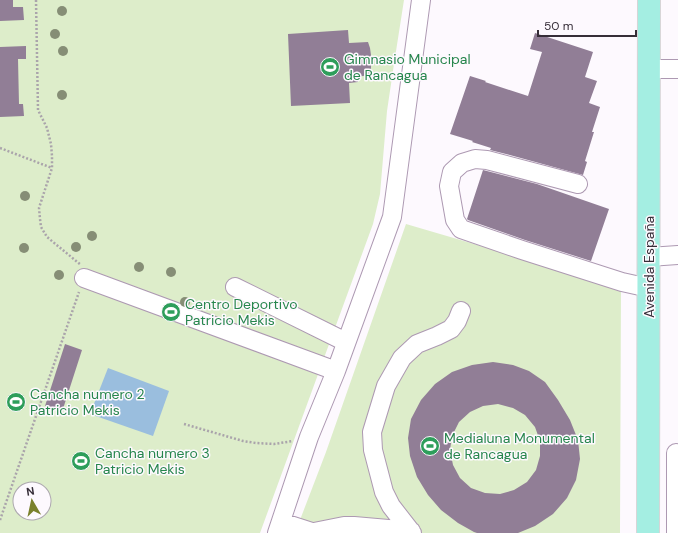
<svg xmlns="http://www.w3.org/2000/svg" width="678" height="533" viewBox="0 0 678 533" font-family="'DM Sans',sans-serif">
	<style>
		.green { fill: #ddedca; fill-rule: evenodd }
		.water { fill: #9abede }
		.building { fill: #917e96; fill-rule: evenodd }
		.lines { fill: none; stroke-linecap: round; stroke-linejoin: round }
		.minor-casing { stroke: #ad99b2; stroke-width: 20 }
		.major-casing { stroke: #d7d5d7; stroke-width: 24 }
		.path { stroke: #aaa4ab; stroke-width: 2.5; stroke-dasharray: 2 2; stroke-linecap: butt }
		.minor { stroke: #fff; stroke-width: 18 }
		.major { stroke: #a4eee2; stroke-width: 22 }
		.tree { fill: #868e76 }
		.labels { text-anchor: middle; stroke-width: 3; stroke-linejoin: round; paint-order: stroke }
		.leisure-label { font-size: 14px; fill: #27864d; stroke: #fdf9fe; text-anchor: start }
		.street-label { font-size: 14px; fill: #362e38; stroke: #fdf9fe }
	</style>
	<rect width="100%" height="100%" fill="#fdf9fe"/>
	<path class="green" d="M 0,0 L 404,0 L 394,64 L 387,111 L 380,194 L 373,224 L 260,533 L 0,533 ZM 20,489 L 44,489 L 44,513 L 20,513 Z
		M 406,224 L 621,287 L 620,533 L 295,533 L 326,452 Z"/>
	<path class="water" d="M 108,368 L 169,391 L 153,436 L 90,414 Z"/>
	<path class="building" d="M 0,0 L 13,0 L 13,7 L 23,7 L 24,20 L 0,21 Z
		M 348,30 L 349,43 L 368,42 L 370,48 L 371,55 L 371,70 L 369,75 L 357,77 L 358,82 L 349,83 L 350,103 L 291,106 L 288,34 Z
		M 535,33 L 593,52 L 585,77 L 597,81 L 589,103 L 600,107 L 592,132 L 594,132 L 585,161 L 587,162 L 583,175 L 506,154 L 490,150 L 491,148 L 472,142 L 473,141 L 450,134 L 470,76 L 486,81 L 485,82 L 528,96 L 542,52 L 530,49 Z
		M 26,46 L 26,59 L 18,59 L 19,104 L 23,104 L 24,116 L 0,117 L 0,47 Z
		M 483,170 L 537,184 L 609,209 L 591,261 L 525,240 L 468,220 L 467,219 Z
		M 65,344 L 82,350 L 62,412 L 45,406 Z
		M 493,362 L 513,365 L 529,371 L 545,382 L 558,400 L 570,420 L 578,440 L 580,459 L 576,480 L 567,498 L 553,514 L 535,526 L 518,533 L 477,533 L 474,532 L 458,523 L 441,510 L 428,495 L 417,477 L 410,456 L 408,438 L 411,419 L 421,400 L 435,384 L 452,372 L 472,365 ZM 498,404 L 513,408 L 525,415 L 535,427 L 540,441 L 540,456 L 536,470 L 527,482 L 514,490 L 500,494 L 485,493 L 471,488 L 460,478 L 453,465 L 450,450 L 452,436 L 459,422 L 470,412 L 483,406 Z"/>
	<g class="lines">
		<g class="minor-casing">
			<path id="minor" d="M 649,69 L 678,69
				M 578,184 L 487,160 L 475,159 L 462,163 L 452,172 L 449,186 L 455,220 L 461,229 L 522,250 L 622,282 L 649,288
				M 649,257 L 678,255
				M 84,278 L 336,371
				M 235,287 L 346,342
				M 281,522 L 315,533
				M 314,532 L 344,526 L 354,526 L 411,531
				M 277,533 L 309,437 L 336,371 L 392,217 L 421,0
				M 412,533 L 391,506 L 384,492 L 373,450 L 372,432 L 386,386 L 402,358 L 417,344 L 437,336 L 451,329 L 457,321 L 461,311
				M 676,533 L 676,453"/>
		</g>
		<g class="major-casing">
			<path id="major" d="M 648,533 L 649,0"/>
		</g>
		<path class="path" d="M 36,0 L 38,110 L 47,128 L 51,144 L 52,156 L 52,168 L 39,208 L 40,219 L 41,227 L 47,237 L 81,265
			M 0,148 L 52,168
			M 184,424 L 243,441 L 256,443 L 274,444 L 293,441
			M 0,520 L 79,292"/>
		<use href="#minor" class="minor"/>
		<use href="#major" class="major"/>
	</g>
	<g class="tree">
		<circle cx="62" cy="11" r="5"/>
		<circle cx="55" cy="34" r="5"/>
		<circle cx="63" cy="51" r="5"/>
		<circle cx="62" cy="95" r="5"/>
		<circle cx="25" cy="196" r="5"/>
		<circle cx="92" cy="236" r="5"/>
		<circle cx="76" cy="247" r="5"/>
		<circle cx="24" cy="248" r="5"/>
		<circle cx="139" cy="267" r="5"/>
		<circle cx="171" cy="272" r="5"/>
		<circle cx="59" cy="275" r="5"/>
		<circle cx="185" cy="302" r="5"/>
	</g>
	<defs>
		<g id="stadium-disc" transform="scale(1)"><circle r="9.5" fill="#2e9e5b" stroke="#fdf9fe"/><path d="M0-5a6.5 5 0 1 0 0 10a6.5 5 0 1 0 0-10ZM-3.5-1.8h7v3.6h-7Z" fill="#fff"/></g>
	</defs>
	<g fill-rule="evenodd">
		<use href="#stadium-disc" x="330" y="67"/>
		<use href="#stadium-disc" x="171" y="312"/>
		<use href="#stadium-disc" x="16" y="402"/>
		<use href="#stadium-disc" x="430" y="446"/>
		<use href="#stadium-disc" x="81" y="461"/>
	</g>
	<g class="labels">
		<g class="leisure-label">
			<text x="344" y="64">Gimnasio Municipal<tspan x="344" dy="16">de Rancagua</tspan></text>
			<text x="185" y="309">Centro Deportivo<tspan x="185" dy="16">Patricio Mekis</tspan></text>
			<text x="30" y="399">Cancha numero 2<tspan x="30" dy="16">Patricio Mekis</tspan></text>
			<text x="444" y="443">Medialuna Monumental<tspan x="444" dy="16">de Rancagua</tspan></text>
			<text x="95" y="458">Cancha numero 3<tspan x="95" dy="16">Patricio Mekis</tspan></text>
		</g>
		<g class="street-label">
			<text transform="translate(649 267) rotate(-90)" y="5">Avenida España</text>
		</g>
	</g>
	<g transform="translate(32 501) rotate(351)"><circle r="19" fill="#fdf9fe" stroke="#ada8af"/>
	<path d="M0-3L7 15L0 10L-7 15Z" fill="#7a812c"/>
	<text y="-6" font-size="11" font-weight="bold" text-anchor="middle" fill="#362e38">N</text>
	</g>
	<path d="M538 30v6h98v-6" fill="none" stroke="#362e38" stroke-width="2"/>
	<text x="544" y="30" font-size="12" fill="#362e38" stroke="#fdf9fe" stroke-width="3" paint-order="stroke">50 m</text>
</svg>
